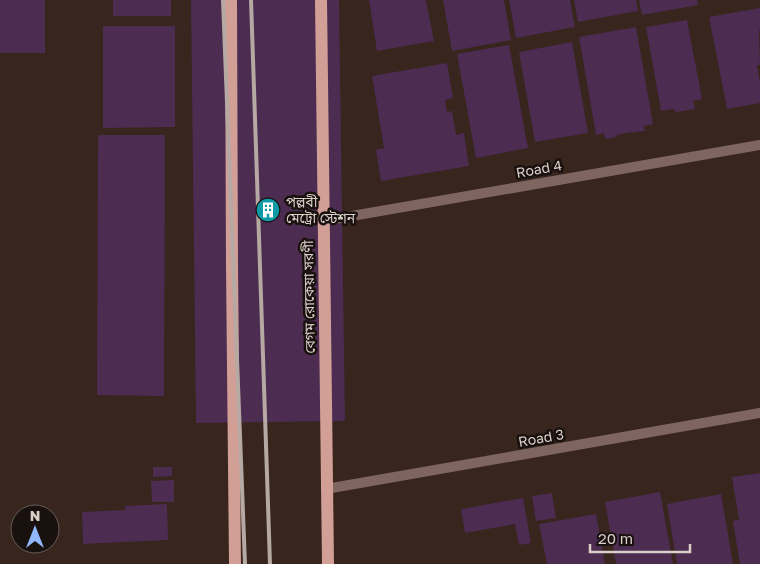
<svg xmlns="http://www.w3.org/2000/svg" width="760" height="564" viewBox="0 0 760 564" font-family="'Golos Text','Noto Sans Bengali',sans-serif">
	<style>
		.building { fill: #4c2c51 }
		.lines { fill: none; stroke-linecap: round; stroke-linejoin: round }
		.minor { stroke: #7e6560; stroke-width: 10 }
		.primary { stroke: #d29f96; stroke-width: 12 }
		.rail { stroke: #b6a8a3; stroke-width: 4 }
		.labels { text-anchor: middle; stroke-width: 5; stroke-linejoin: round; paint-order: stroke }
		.street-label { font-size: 14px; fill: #dbcfca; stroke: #18110d }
		.poi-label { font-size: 14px; fill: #dbcfca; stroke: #18110d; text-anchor: start }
	</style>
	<rect width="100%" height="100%" fill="#37251e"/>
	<path class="building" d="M 0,0 L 45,0 L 45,53 L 0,53 Z
		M 113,0 L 171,0 L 171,16 L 113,16 Z
		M 191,0 L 339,0 L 345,421 L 196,423 Z
		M 369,0 L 426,0 L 434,41 L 377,51 Z
		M 443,0 L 504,0 L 511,40 L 452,51 Z
		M 509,0 L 570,0 L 575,27 L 516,38 Z
		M 574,0 L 636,0 L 638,11 L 578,22 Z
		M 639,0 L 697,0 L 698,5 L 642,15 Z
		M 760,8 L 760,30 L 759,31 L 760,65 L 757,65 L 760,82 L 760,103 L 727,109 L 709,17 Z
		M 687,20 L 702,99 L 693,101 L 695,109 L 676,112 L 674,109 L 661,111 L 646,27 Z
		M 103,26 L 175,26 L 175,127 L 103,128 Z
		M 636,27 L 653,124 L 644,126 L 645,131 L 631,133 L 631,132 L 617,135 L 617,137 L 605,139 L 604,133 L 596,135 L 579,37 Z
		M 572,42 L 588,133 L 535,142 L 519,52 Z
		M 509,45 L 528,148 L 476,158 L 457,54 Z
		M 447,63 L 453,98 L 445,100 L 447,112 L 452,111 L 456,135 L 464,133 L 469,166 L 381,181 L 376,150 L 384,148 L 372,76 Z
		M 98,135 L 165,135 L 164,396 L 97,395 Z
		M 153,467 L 172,467 L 172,476 L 153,477 Z
		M 760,473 L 760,564 L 740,564 L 733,521 L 739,520 L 732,477 Z
		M 174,480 L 174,502 L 152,502 L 151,481 Z
		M 660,492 L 673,564 L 616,564 L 605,502 Z
		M 552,493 L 556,518 L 536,521 L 532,496 Z
		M 721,494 L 733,564 L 677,564 L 667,504 Z
		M 523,498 L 531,543 L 519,545 L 515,524 L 465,533 L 461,509 Z
		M 167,504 L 168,540 L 83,544 L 82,512 L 125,510 L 125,506 Z
		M 596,514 L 605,564 L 547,564 L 539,524 Z"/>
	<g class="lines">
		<path class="minor" d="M 323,221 L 760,145
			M 326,489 L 760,413"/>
		<path class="primary" d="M 231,0 L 232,267 L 235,564
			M 321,0 L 328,564"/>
		<path class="rail" d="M 223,0 L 245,564
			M 251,0 L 270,564"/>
	</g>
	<defs>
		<g id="building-disc" transform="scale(1.25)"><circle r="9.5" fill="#0f9aa8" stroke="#18110d"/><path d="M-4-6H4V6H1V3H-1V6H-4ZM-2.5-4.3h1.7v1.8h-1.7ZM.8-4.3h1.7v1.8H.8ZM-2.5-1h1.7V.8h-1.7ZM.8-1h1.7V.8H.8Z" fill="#fff"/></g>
	</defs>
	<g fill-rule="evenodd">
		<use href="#building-disc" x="268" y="210"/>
	</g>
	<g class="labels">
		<g class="street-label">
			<text transform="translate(539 169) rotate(-10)" y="5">Road 4</text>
			<text transform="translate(309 297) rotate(-91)" y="5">বেগম রোকেয়া সরণী</text>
			<text transform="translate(541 438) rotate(-10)" y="5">Road 3</text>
		</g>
		<g class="poi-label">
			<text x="286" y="207">পল্লবী<tspan x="286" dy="16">মেট্রো স্টেশন</tspan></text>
		</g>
	</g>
	<g transform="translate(35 529)"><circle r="24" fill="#18110d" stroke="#665d59"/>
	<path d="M0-4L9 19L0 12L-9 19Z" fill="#92b7fd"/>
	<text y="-8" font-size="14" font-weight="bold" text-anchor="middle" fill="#dbcfca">N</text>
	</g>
	<path d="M590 544v8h100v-8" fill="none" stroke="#dbcfca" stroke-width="2.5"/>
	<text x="598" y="544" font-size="15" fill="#dbcfca" stroke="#18110d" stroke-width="4" paint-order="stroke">20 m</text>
</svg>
